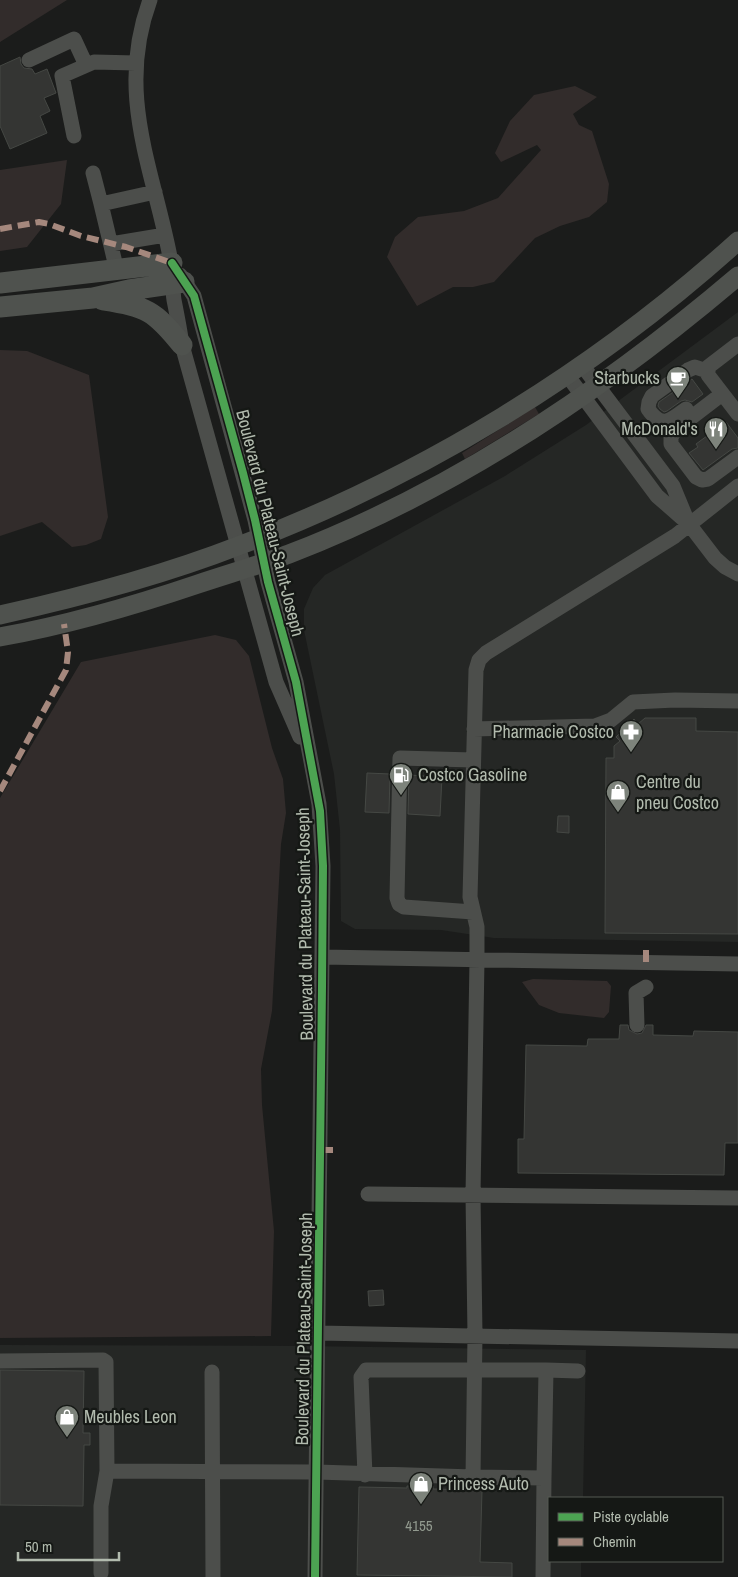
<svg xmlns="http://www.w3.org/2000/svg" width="738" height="1577" viewBox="0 0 738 1577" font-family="'Archivo Narrow',sans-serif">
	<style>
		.built { fill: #252725 }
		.green { fill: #322c2b }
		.building { fill: #343533; stroke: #454844 }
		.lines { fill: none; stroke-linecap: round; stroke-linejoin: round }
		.minor { stroke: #4c4e4b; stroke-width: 15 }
		.major { stroke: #4f524e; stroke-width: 19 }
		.highway { stroke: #4f524e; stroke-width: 21 }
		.quiet { stroke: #a5887d; stroke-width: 6; stroke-dasharray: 12 6; stroke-linecap: butt }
		.cycleway-casing { stroke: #151815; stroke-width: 11 }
		.cycleway { stroke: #4ca352; stroke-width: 8 }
		.labels { text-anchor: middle; stroke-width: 4.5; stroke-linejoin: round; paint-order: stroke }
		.number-label { font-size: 15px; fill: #929a8f }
		.poi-label { font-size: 18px; fill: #b2bbae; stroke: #151815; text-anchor: start }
		.street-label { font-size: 18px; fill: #b2bbae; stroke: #151815 }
	</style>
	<rect width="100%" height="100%" fill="#1b1c1b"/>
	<path class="built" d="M 738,312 L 738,942 L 494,938 L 441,930 L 355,929 L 341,921 L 340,830 L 334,774 L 304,630 L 304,609 L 313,588 L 325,575 L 505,476 L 586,425 Z
		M 0,1345 L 302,1346 L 586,1350 L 583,1498 L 549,1498 L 549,1561 L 581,1561 L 581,1577 L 0,1577 Z"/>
	<path class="green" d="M 0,0 L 67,0 L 0,42 Z
		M 575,86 L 597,97 L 573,114 L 579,125 L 592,131 L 609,184 L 607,202 L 589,217 L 560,226 L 535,238 L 494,282 L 473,287 L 453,287 L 417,306 L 387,257 L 395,237 L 418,217 L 464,211 L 498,198 L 541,150 L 537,145 L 501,162 L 495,153 L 510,121 L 534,95 Z
		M 67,160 L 61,204 L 27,247 L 0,251 L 0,170 Z
		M 0,350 L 27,351 L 89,375 L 108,517 L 101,539 L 86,545 L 72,547 L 42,522 L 0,536 Z
		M 535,407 L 539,414 L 465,459 L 462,453 Z
		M 215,635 L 236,640 L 249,656 L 272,748 L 283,779 L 286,813 L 281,844 L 272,1011 L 261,1069 L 262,1105 L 274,1231 L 271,1336 L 0,1338 L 0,798 L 81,662 Z
		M 533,979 L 607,981 L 611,986 L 609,1012 L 604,1018 L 559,1013 L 539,1005 L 522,982 Z"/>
	<path class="building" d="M 20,57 L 21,64 L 24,68 L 32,69 L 35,74 L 47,69 L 56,93 L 44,98 L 50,111 L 40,116 L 47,133 L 10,149 L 0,126 L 0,66 Z
		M 692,379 L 703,394 L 692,402 L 685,400 L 681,401 L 667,411 L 664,412 L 660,409 L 658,406 L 659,402 Z
		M 726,422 L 738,438 L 738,448 L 732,449 L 703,470 L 689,453 L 698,447 L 696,444 Z
		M 645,718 L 696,718 L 696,731 L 738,732 L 738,934 L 605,933 L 606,758 L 614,758 L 614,746 L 620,741 L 616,737 L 634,719 L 638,724 Z
		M 367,773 L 390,774 L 389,813 L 365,812 Z
		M 409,775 L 442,777 L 440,816 L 408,814 Z
		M 558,816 L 569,816 L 569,833 L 557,832 Z
		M 620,1025 L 628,1025 L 629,1030 L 637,1034 L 642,1033 L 646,1025 L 653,1025 L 653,1035 L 693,1036 L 694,1031 L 738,1032 L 738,1143 L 725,1143 L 724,1175 L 518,1173 L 518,1139 L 524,1139 L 526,1045 L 587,1046 L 588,1039 L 619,1039 Z
		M 383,1290 L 384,1305 L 369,1306 L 368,1291 Z
		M 0,1370 L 84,1371 L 83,1433 L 90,1433 L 90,1445 L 84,1445 L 83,1506 L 0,1505 Z
		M 407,1486 L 433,1486 L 433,1489 L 482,1490 L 480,1562 L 512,1563 L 512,1577 L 357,1575 L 359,1487 L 407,1488 Z"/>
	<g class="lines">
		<path class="minor" d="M 150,0 C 115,95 154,170 171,262 C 174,274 172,288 174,300 C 177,315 180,330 182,345 L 276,682 L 300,737
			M 29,60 L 74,39 L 86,65
			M 74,136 L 62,76 L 94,62 L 136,63
			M 93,173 L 101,204
			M 111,244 L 165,235
			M 117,271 L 101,204 L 155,192
			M 180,275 L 194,296 L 255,520 L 268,582 L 296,682 L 319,804 L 323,866 L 315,1577
			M 738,344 L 708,367 L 708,375 L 738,414
			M 582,365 L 673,486 L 687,520
			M 567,375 L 657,496 L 689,524 L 715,558 L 725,567 L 738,574
			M 722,394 L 675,430 L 671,437 L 671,444 L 696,477 L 702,480 L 708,479 L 738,457
			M 686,409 C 670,421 662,429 648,409 L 649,402 L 652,396 L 688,370 L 695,367 L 707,371
			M 474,729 L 595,726 L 611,720 L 633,702 L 675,700 L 738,701
			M 473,912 L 404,907 L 399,904 L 397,898 L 400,758 L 473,760
			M 322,957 L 738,964
			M 637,1025 L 636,993 L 646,987
			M 368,1194 L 738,1198
			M 319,1333 L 738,1341
			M 0,1361 L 103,1360 L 106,1362 L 107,1471 L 101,1506 L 101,1573
			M 546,1370 L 578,1371
			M 212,1372 L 213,1577
			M 107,1471 L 317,1472 L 473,1477 L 475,1335 L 473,1195 L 477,960 L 477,927 L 470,897 L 476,670 L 479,660 L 486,653 L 675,536 L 738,486
			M 365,1475 L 361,1377 L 366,1370 L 546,1370 L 544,1478 L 473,1477
			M 543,1577 L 544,1478"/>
		<path class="major" d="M 0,615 C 81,597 161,576 238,546 C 421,477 593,372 738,241
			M 0,637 C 67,625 133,606 198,584 C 228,574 259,565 289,554 C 454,491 604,390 738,276"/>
		<path class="highway" d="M 0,283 L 172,263
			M 103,300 C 147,307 154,310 182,345
			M 0,307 L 93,298 L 129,290 L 184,282"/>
		<path class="quiet" d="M 0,229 L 39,222 L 49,224 L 81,236 L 126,247 L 172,263
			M 0,791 L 66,670 L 68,652 L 64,624
			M 646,962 L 646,946
			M 321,1150 L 338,1150"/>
		<g class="cycleway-casing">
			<path id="cycleway" d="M 172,263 L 194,296 L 243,473 L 255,520 L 268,582 L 296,682 L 320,811 L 323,866 L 322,987 L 315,1577"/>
		</g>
		<use href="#cycleway" class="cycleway"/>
	</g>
	<defs>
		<g id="cafe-pin" transform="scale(1.25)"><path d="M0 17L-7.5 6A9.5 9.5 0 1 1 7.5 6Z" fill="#7d837b" stroke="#151815"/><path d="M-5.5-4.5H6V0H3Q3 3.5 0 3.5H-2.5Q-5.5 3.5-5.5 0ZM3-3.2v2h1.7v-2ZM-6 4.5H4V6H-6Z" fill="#fff"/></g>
		<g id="restaurant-pin" transform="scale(1.25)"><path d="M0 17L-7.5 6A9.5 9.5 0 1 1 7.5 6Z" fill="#7d837b" stroke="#151815"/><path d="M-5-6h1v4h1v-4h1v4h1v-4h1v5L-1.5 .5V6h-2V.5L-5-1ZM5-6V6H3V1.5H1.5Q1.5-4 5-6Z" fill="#fff"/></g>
		<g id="pharmacy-pin" transform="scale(1.25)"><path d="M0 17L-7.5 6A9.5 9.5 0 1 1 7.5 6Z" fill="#7d837b" stroke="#151815"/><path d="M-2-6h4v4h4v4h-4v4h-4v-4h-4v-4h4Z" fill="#fff"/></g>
		<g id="fuel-pin" transform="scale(1.25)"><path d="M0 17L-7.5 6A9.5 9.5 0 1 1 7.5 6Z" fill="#7d837b" stroke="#151815"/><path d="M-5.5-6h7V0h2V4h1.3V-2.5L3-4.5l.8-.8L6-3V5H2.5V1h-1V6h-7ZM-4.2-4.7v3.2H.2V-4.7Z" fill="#fff"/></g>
		<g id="shop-pin" transform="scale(1.25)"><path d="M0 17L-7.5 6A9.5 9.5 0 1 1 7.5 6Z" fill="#7d837b" stroke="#151815"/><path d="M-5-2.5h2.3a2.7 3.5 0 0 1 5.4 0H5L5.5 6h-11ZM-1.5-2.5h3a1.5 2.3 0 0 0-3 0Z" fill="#fff"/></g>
	</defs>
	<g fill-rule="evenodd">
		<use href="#cafe-pin" x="678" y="378"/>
		<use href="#restaurant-pin" x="716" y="429"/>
		<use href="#pharmacy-pin" x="631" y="732"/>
		<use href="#fuel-pin" x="401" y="775"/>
		<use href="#shop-pin" x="618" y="792"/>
		<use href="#shop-pin" x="67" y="1417"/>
		<use href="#shop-pin" x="421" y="1484"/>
	</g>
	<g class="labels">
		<g class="number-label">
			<text x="419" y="1531">4155</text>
		</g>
		<g class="poi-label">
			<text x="660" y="384" text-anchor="end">Starbucks</text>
			<text x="698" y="435" text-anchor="end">McDonald's</text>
			<text x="614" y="738" text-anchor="end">Pharmacie Costco</text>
			<text x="418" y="781">Costco Gasoline</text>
			<text x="636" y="788">Centre du<tspan x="636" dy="21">pneu Costco</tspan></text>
			<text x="84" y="1423">Meubles Leon</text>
			<text x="438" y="1490">Princess Auto</text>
		</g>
		<g class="street-label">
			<text transform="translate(270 523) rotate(76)" y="6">Boulevard du Plateau-Saint-Joseph</text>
			<text transform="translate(305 924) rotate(-91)" y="6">Boulevard du Plateau-Saint-Joseph</text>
			<text transform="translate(304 1329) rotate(-89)" y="6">Boulevard du Plateau-Saint-Joseph</text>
		</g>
	</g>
	<rect x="548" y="1497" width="175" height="65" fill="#151815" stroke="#545952"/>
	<rect x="558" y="1513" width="25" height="8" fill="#4ca352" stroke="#545952"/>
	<text x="593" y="1522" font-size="15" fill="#b2bbae">Piste cyclable</text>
	<rect x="558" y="1538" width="25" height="8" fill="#a5887d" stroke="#545952"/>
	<text x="593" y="1547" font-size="15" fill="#b2bbae">Chemin</text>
	<path d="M18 1552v8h101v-8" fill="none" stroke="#b2bbae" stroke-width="2.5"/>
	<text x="25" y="1552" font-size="15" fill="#b2bbae" stroke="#151815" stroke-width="4" paint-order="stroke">50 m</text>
</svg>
